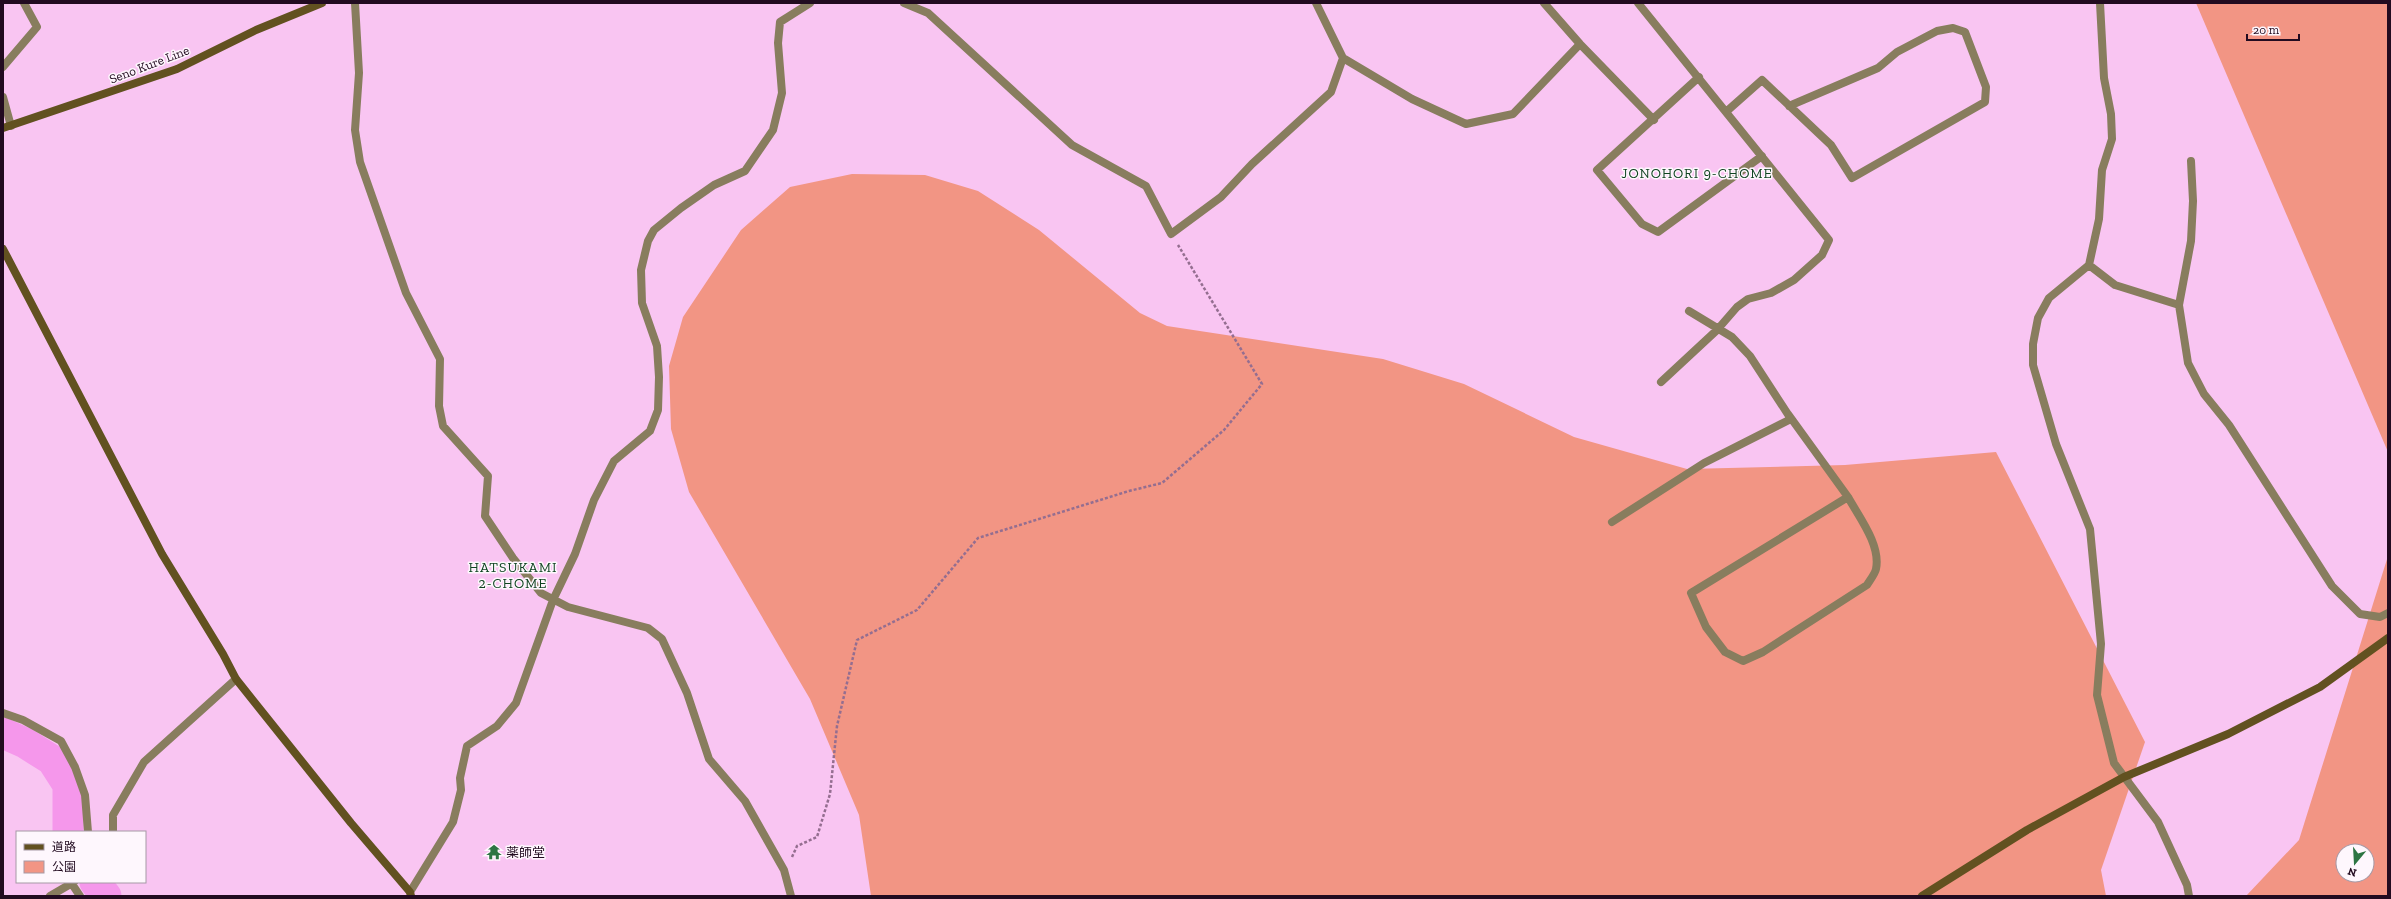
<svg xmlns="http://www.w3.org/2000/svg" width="2391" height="899" viewBox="0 0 2391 899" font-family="'Zilla Slab','Noto Sans JP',serif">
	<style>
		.green { fill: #f29584; fill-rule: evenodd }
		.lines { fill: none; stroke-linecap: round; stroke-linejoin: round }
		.river { stroke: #f597eb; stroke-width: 31 }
		.path { stroke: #946e90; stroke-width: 2.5; stroke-dasharray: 3 2; stroke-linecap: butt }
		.street { stroke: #887d5e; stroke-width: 8 }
		.secondary { stroke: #625120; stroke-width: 8 }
		.labels { text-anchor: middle; stroke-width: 3; stroke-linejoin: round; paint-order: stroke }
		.street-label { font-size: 13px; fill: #220b20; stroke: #fef7fd }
		.poi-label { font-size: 13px; fill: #220b20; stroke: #fef7fd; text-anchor: start }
		.neighbourhood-label { font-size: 14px; letter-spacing: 1px; fill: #0f4321; stroke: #fef7fd }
	</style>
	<rect width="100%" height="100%" fill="#f9c5f2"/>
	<path class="green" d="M 2196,3 L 2388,3 L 2388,452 Z
		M 852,174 L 925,175 L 978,191 L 1039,230 L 1140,313 L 1167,326 L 1383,359 L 1464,384 L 1574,437 L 1687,469 L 1845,465 L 1996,452 L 2145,742 L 2101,870 L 2106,896 L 871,896 L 859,815 L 810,699 L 689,492 L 671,429 L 669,366 L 683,317 L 741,230 L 790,187 Z
		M 2388,556 L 2388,896 L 2246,896 L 2299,840 ZM 2343,851 L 2367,851 L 2367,875 L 2343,875 Z"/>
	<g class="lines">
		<path class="river" d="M 3,733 L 25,743 L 52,760 L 68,785 L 68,832
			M 95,882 L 106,896"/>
		<path class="path" d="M 792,857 L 797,846 L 817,837 L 830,794 L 837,726 L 857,640 L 917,610 L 978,538 L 1129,491 L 1162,483 L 1224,430 L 1262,384 L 1178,245
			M 2388,896 L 2388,895"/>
		<path class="street" d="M 355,3 L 359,73 L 355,130 L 360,162 L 406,293 L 440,359 L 439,406 L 443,426 L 488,476 L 485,516 L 513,558 L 541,593 L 568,607 L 648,628 L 662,639 L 687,693 L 709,759 L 745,801 L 784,870 L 791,896
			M 904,3 L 928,13 L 1072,145 L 1146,186 L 1171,234 L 1221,197 L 1252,164 L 1331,92 L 1343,58
			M 1316,3 L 1343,58 L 1412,99 L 1466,124 L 1513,114 L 1580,44
			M 1544,3 L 1580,44 L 1654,120
			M 1638,3 L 1829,240 L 1822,255 L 1794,280 L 1771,293 L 1748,299 L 1737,307 L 1717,330 L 1661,382
			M 2100,3 L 2104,78 L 2111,114 L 2112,139 L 2102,170 L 2099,219 L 2089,265 L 2049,298 L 2038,318 L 2033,344 L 2033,365 L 2056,444 L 2090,529 L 2101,644 L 2097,695 L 2114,763 L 2158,822 L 2187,885 L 2189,896
			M 3,67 L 37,27 L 24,3
			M 1699,77 L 1597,170 L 1642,224 L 1658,232 L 1762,156
			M 3,97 L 11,126
			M 1727,111 L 1762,80 L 1831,145 L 1852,178 L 1985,102 L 1986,87 L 1965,32 L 1953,28 L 1937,31 L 1897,52 L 1878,68 L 1789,106
			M 2089,265 L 2115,285 L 2179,305 L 2188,363 L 2204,394 L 2229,425 L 2332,586 L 2360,614 L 2380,617 L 2388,613
			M 2179,305 L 2191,241 L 2193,201 L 2191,161
			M 1689,311 L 1732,337 L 1750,356 L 1791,419
			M 1788,414 L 1848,497
			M 1848,497 C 1859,517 1881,545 1876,569 C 1875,574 1870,580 1867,585 L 1763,652 L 1743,661 L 1725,652 L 1706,627 L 1691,593 Z
			M 1612,522 L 1704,463 L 1791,419
			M 3,713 L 23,720 L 61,741 L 75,767 L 85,795 L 88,832
			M 113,832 L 113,815 L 144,762 L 236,679
			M 72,884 L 80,896
			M 410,892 L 453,822 L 461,790 L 460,778 L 467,746 L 497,726 L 516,703 L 553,600 L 575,554 L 594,500 L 614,461 L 650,431 L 658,410 L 659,377 L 657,346 L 642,303 L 641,270 L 648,241 L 654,230 L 681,208 L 714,185 L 745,171 L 773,130 L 782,93 L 778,43 L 780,22 L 810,3
			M 50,896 L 74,882"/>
		<path class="secondary" d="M 3,128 L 177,69 L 256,30 L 322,3
			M 3,249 L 162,554 L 223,654 L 236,679 L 351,823 L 410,892 L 411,896
			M 1922,896 L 2027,830 L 2124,777 L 2228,734 L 2320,687 L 2388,638"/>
	</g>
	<defs>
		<g id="temple-bare" transform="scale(1.2)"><path d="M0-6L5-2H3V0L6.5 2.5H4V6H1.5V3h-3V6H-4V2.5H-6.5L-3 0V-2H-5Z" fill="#2d7543" stroke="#fef7fd" stroke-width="2.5" paint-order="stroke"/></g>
	</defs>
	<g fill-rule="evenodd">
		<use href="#temple-bare" x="494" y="852"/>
	</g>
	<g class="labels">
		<g class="street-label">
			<text transform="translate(149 64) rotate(-21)" y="5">Seno Kure Line</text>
		</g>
		<g class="poi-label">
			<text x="506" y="857">薬師堂</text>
		</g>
		<g class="neighbourhood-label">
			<text x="1697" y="178">JONOHORI 9-CHOME</text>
			<text x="513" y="572">HATSUKAMI<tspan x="513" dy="16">2-CHOME</tspan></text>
		</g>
	</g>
	<rect width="2391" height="899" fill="none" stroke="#220b20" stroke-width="8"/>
	<rect x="16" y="831" width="130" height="52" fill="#fef7fd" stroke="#a699a5"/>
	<rect x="24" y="844" width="20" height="6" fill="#625120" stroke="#a699a5"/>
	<text x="52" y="851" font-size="12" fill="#220b20">道路</text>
	<rect x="24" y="861" width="20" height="12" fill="#f29584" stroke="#a699a5"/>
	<text x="52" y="871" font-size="12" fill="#220b20">公園</text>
	<g transform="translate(2355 863) rotate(198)"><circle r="19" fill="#fef7fd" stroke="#a699a5"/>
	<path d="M0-3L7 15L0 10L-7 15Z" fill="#2d7543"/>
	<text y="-6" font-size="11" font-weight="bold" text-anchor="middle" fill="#220b20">N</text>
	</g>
	<path d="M2247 34v6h52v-6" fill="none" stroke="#220b20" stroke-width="2"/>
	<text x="2253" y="34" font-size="12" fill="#220b20" stroke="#fef7fd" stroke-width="3" paint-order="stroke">20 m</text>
</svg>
